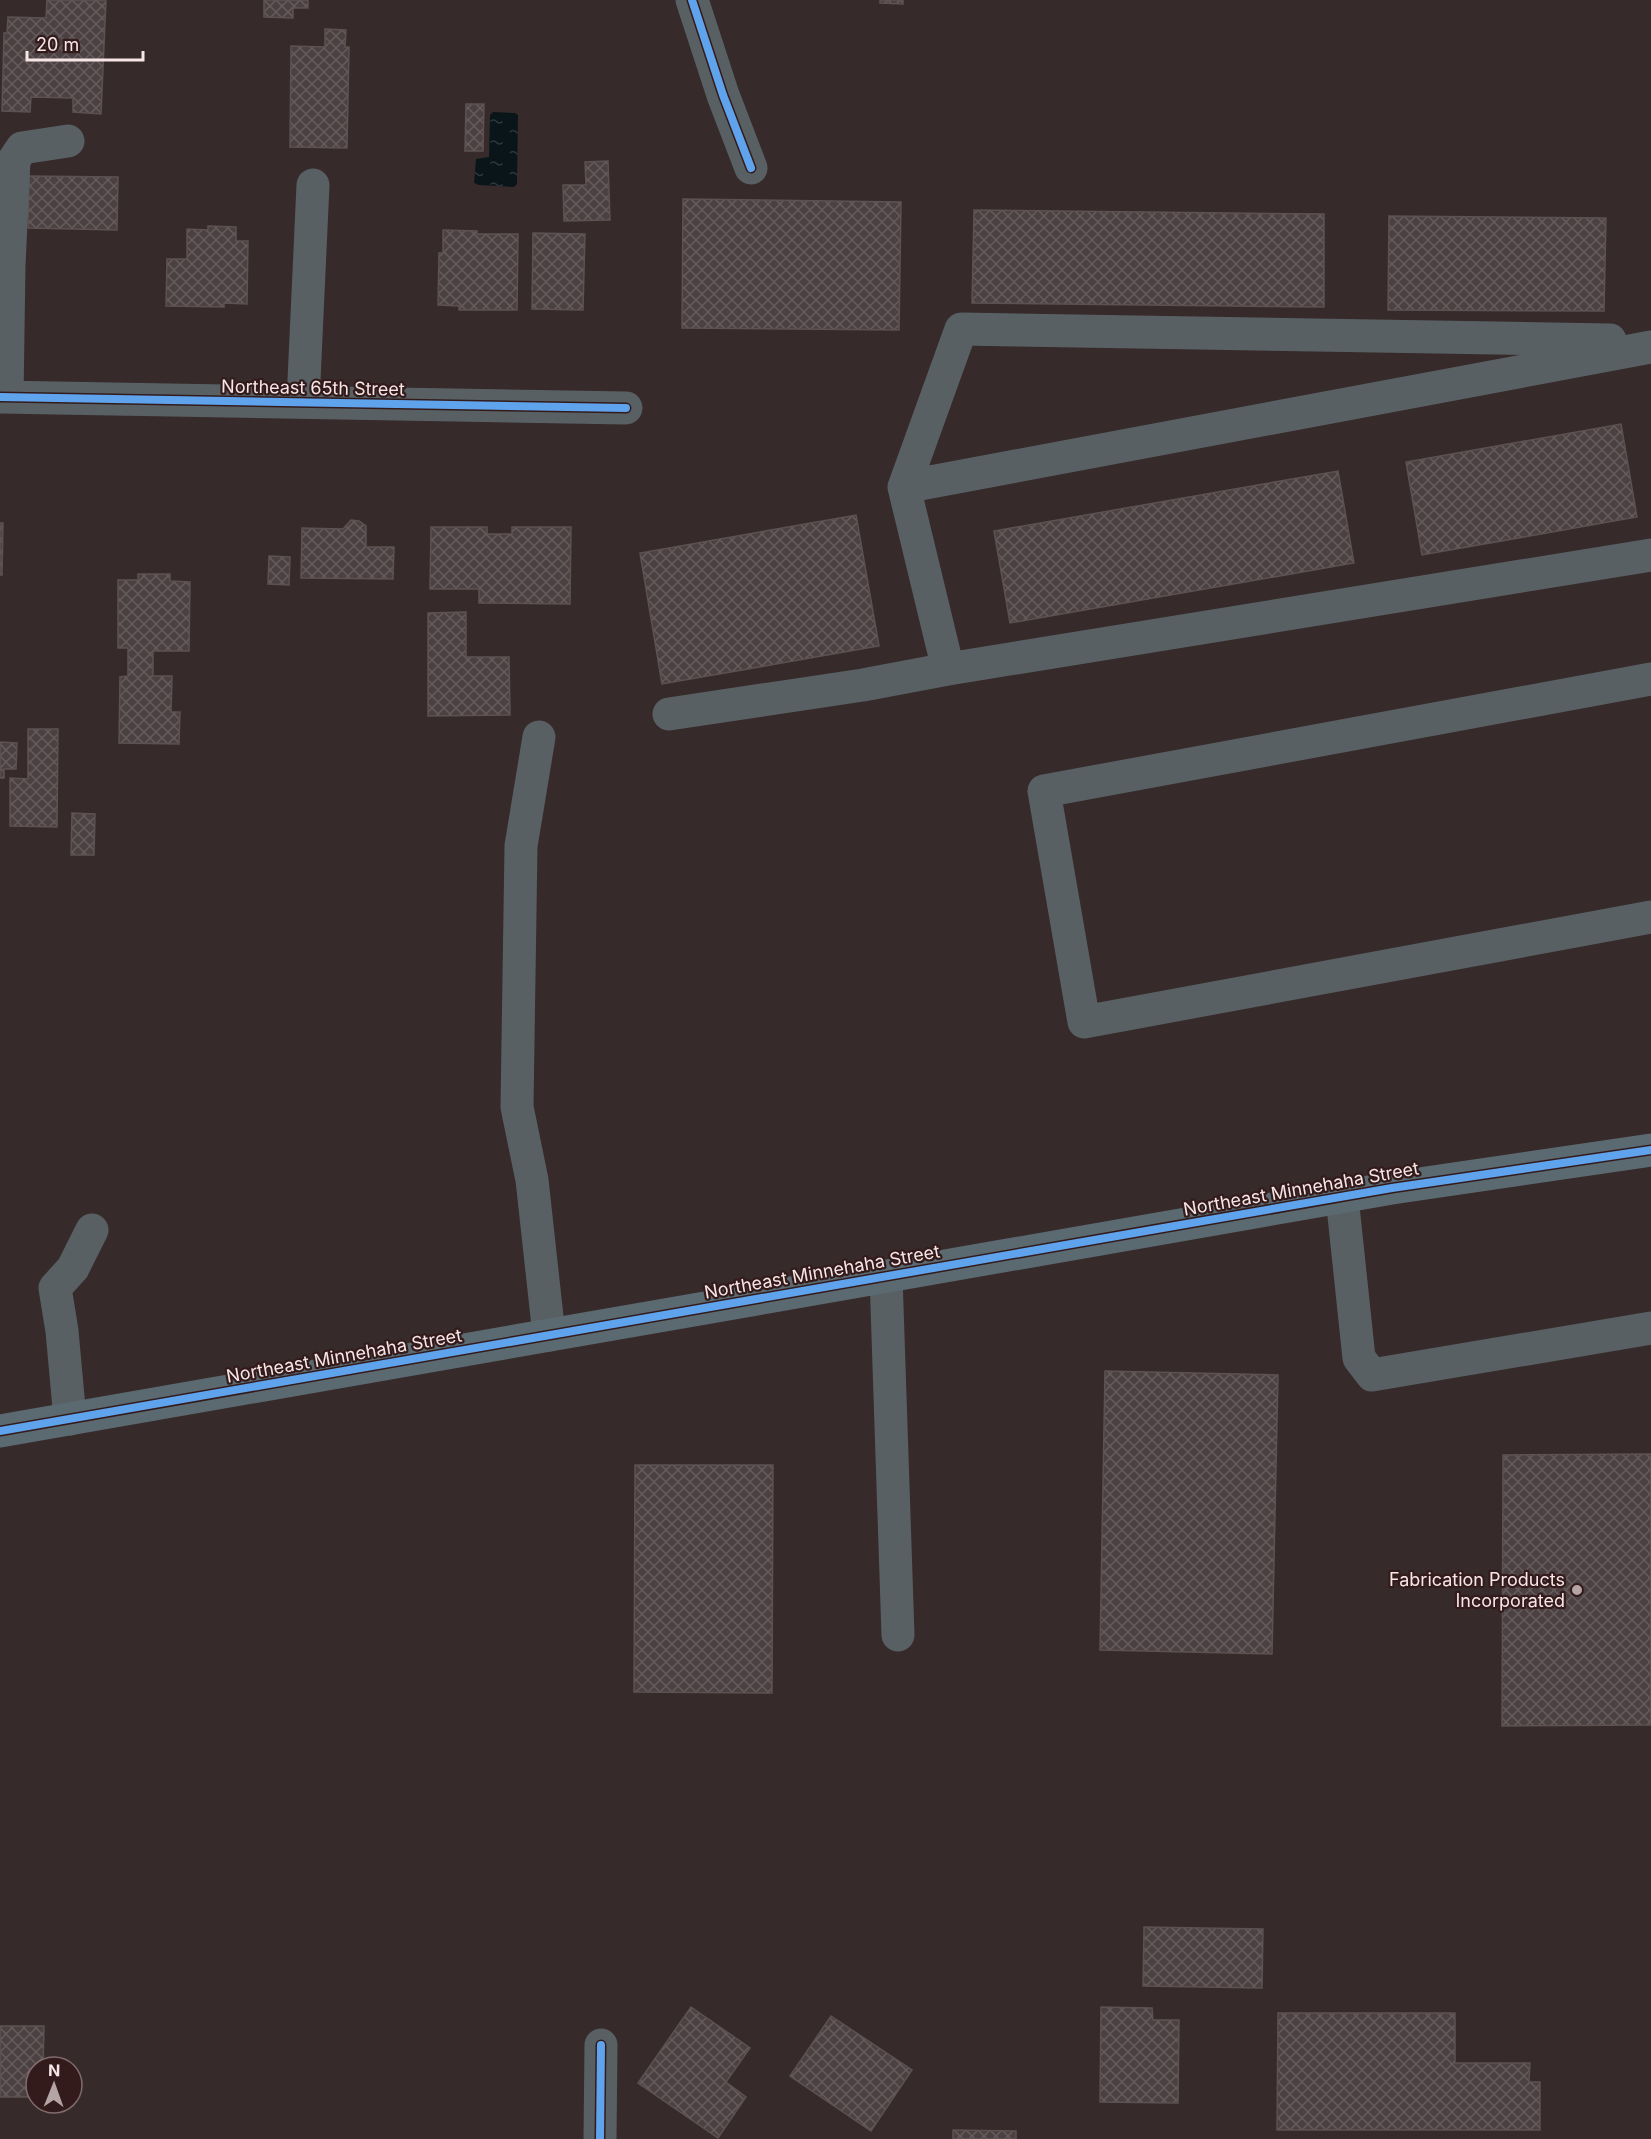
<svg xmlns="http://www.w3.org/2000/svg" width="1651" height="2139" viewBox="0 0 1651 2139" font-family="Inter,sans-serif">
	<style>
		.water { fill: url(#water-ripples) }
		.building { fill: url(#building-cross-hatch); stroke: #5d5152; stroke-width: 1.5 }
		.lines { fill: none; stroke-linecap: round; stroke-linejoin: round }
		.minor { stroke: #586063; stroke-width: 33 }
		.major { stroke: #5b6a70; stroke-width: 33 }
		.cycleway-casing { stroke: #331b1c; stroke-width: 11 }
		.cycleway { stroke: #60a3ed; stroke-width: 8 }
		.poi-dot { fill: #b4a4a5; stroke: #331b1c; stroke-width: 2 }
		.labels { text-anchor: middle; stroke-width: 4.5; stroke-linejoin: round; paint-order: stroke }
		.street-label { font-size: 18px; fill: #f7e6e6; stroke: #331b1c }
		.poi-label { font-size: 18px; fill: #f7e6e6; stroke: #331b1c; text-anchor: end }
	</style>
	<defs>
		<pattern id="water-ripples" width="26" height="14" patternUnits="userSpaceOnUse" patternTransform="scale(1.5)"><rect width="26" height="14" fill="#0a151a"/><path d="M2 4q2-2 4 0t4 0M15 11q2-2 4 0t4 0" fill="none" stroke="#2e373b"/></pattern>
		<pattern id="building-cross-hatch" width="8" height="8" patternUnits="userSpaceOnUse" patternTransform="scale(1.5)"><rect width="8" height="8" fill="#4c4142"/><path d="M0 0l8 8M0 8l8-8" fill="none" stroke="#675c5d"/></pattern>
	</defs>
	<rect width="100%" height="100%" fill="#372a2b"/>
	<path class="water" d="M 493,112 L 515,113 L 518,115 L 517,184 L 514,187 L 479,185 L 474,183 L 476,159 L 489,157 L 490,115 Z"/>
	<path class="building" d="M 47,0 L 106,0 L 101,114 L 73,112 L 73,98 L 31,97 L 30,112 L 2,111 L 4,33 L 7,33 L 8,17 L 46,18 Z
		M 264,0 L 308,0 L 308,8 L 293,8 L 293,18 L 264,17 Z
		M 880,0 L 903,0 L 903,4 L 880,3 Z
		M 325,29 L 346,30 L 345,47 L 349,47 L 347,148 L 290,147 L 291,46 L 325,47 Z
		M 466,104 L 484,104 L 483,151 L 465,151 Z
		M 608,161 L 610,220 L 564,221 L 563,185 L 586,185 L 585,162 Z
		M 29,176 L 118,177 L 117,230 L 28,228 Z
		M 683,199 L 901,202 L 899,330 L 682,328 Z
		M 974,210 L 1324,214 L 1324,307 L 972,303 Z
		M 1389,216 L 1606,218 L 1604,311 L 1388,310 Z
		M 208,226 L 236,227 L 236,241 L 248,241 L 247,304 L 224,303 L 224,307 L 166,306 L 167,259 L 187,259 L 187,229 L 208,230 Z
		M 443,230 L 477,231 L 477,234 L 518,234 L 517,310 L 459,310 L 459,306 L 438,305 L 439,253 L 443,253 Z
		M 533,233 L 585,234 L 583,310 L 532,309 Z
		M 1621,424 L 1637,517 L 1422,555 L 1406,462 Z
		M 1338,471 L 1354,563 L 1010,623 L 994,531 Z
		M 856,515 L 879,646 L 662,684 L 640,553 Z
		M 351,520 L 359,521 L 366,526 L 366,547 L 394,547 L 393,579 L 301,578 L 302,528 L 343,529 Z
		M 0,523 L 3,523 L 2,575 L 0,575 Z
		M 431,527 L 487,527 L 487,534 L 512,534 L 512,527 L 571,527 L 570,604 L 479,603 L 479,589 L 430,589 Z
		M 269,556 L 290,557 L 289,585 L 268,584 Z
		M 138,574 L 170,574 L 170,581 L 190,582 L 189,651 L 153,651 L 153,676 L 172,676 L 171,712 L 180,712 L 179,744 L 119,743 L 120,677 L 128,676 L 128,648 L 118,648 L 118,580 L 138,580 Z
		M 466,612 L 466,657 L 509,657 L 510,715 L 428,716 L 428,613 Z
		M 28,729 L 58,729 L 57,827 L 10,826 L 10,778 L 28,779 Z
		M 0,742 L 17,743 L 16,769 L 4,769 L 4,778 L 0,778 Z
		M 72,813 L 95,814 L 94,855 L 71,855 Z
		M 1105,1371 L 1278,1375 L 1272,1654 L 1100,1650 Z
		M 1651,1454 L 1651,1725 L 1502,1726 L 1503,1455 Z
		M 635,1465 L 773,1465 L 772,1693 L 634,1692 Z
		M 1144,1927 L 1263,1929 L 1262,1988 L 1143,1986 Z
		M 691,2007 L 750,2048 L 726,2082 L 746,2097 L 718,2138 L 638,2083 Z
		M 1101,2007 L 1152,2008 L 1153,2020 L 1179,2020 L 1178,2103 L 1100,2102 Z
		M 1278,2013 L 1455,2013 L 1455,2063 L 1530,2063 L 1529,2082 L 1540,2082 L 1540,2130 L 1277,2130 Z
		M 831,2016 L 912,2070 L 871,2131 L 790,2076 Z
		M 0,2026 L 44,2026 L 43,2067 L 36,2067 L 36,2097 L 0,2097 Z
		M 953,2130 L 1016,2131 L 1016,2139 L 953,2139 Z"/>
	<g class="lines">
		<path class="minor" d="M 692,0 L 723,95 L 751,168
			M 1651,347 L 904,487 L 948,669 L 1651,555
			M 0,397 L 626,408
			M 7,397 L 9,265 L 14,160 L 22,148 L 68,141
			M 303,402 L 313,185
			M 904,487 L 961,329 L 1610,340
			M 1651,679 L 1044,791 L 1084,1022 L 1651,917
			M 669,714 L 863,685 L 948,669
			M 539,737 L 521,846 L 517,1107 L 532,1180 L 549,1335
			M 1342,1197 L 1359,1358 L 1372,1375 L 1651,1328
			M 886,1276 L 898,1635
			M 70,1419 L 62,1331 L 55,1288 L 73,1268 L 92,1230
			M 600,2139 L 601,2045"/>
		<path class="major" d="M 0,1431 L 1392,1188 L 1651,1150"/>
		<g class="cycleway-casing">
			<path id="cycleway" d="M 692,0 L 723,95 L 751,168
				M 0,397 L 626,408
				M 0,1431 L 1392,1188 L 1651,1150
				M 600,2139 L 601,2045"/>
		</g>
		<use href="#cycleway" class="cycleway"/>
	</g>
	<circle class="poi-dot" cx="1577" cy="1590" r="6"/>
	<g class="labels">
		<g class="street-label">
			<text transform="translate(313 388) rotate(1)" y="6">Northeast 65th Street</text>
			<text transform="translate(1301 1189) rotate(-10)" y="6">Northeast Minnehaha Street</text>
			<text transform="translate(822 1272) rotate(-10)" y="6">Northeast Minnehaha Street</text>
			<text transform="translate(344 1356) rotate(-10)" y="6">Northeast Minnehaha Street</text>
		</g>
		<g class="poi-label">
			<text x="1565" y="1586">Fabrication Products<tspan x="1565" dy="21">Incorporated</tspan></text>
		</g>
	</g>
	<g transform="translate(54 2085) rotate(1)"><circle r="28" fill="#331b1c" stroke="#816c6d" stroke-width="1.5"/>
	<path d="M0-4.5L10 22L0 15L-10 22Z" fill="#b4a4a5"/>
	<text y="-9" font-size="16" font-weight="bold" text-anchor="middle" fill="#f7e6e6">N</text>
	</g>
	<path d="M27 51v9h116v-9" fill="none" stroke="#f7e6e6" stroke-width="3"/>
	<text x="36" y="51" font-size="18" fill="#f7e6e6" stroke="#331b1c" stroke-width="4.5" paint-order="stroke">20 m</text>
</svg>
